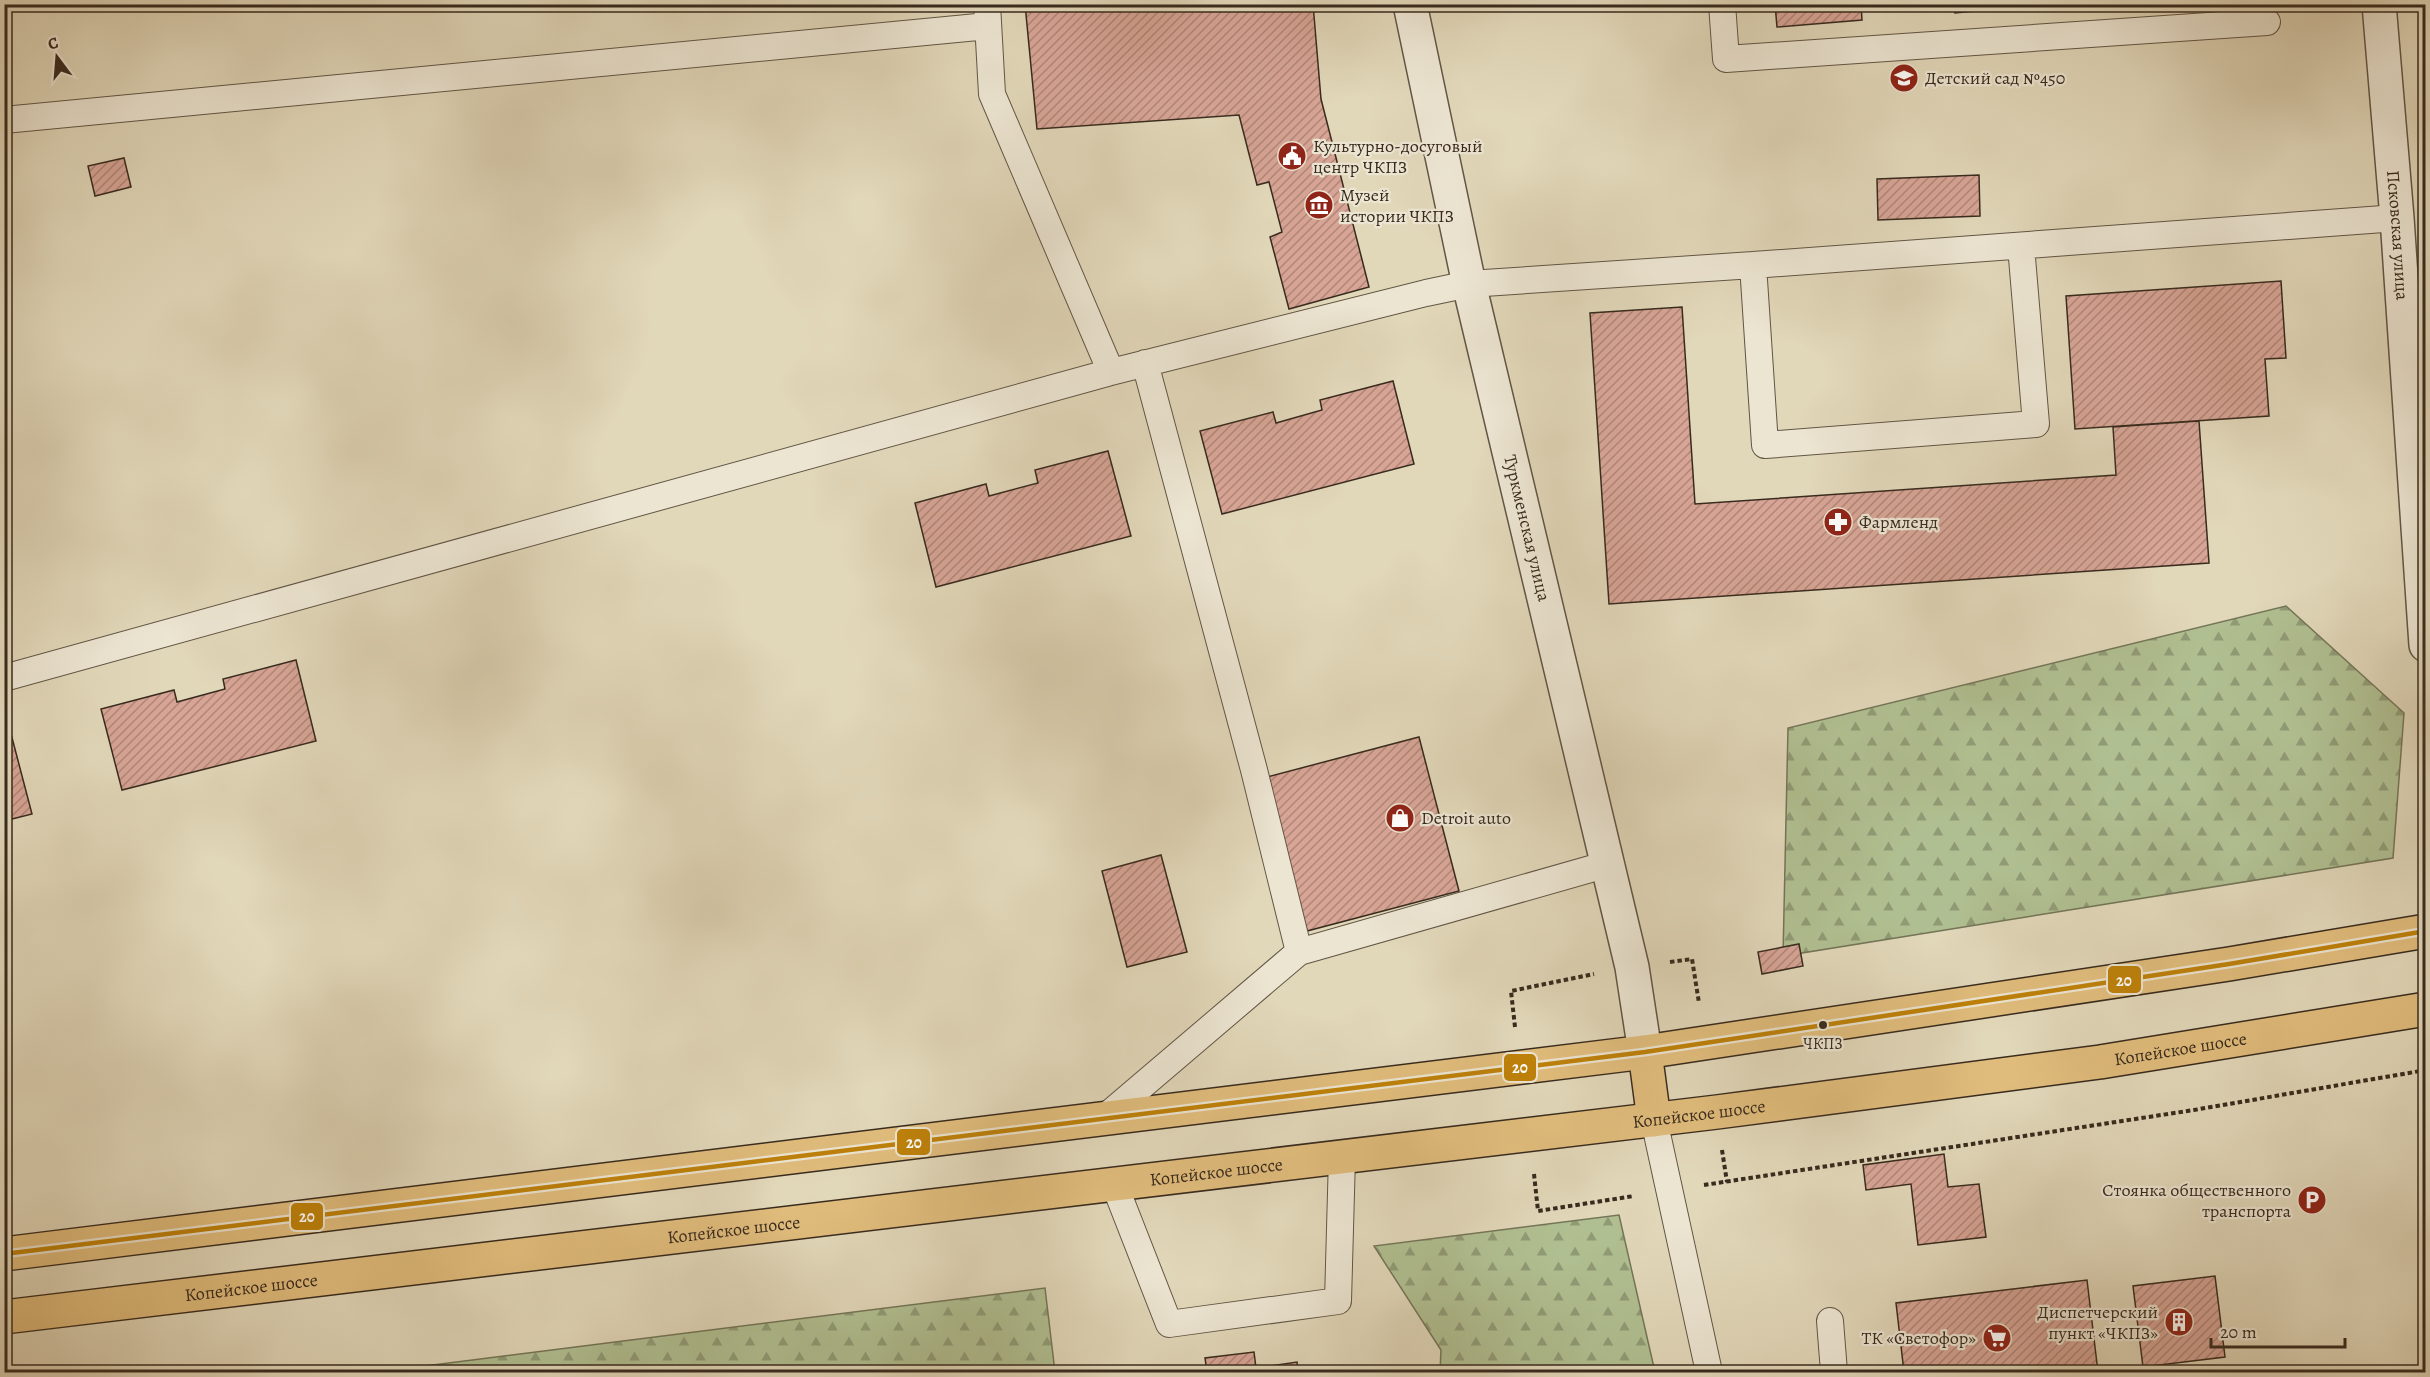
<svg xmlns="http://www.w3.org/2000/svg" width="2430" height="1377" viewBox="0 0 2430 1377" font-family="Alegreya,serif">
	<style>
		.forest { fill: url(#forest-firs); stroke: #747558; stroke-width: 1.5 }
		.building { fill: url(#building-hatch); stroke: #382b1e; stroke-width: 1.5 }
		.lines { fill: none; stroke-linecap: round; stroke-linejoin: round }
		.lane-casing { stroke: #625645; stroke-width: 28 }
		.street-casing { stroke: #625645; stroke-width: 36 }
		.primary-casing { stroke: #382b1e; stroke-width: 36 }
		.path { stroke: #382b1e; stroke-width: 4; stroke-dasharray: 4.5 3; stroke-linecap: butt }
		.lane { stroke: #ece5d2; stroke-width: 26 }
		.street { stroke: #ece5d2; stroke-width: 33 }
		.primary { stroke: #e0bc7c; stroke-width: 33 }
		.bus-1-casing { stroke: #ece5d2; stroke-width: 9 }
		.bus-1 { stroke: #be8109; stroke-width: 4.5 }
		.bus-dot { fill: #382b1e; stroke: #ece5d2; stroke-width: 2 }
		.labels { text-anchor: middle; stroke-width: 4.5; stroke-linejoin: round; paint-order: stroke }
		.bus-label { font-size: 16px; fill: #382b1e; stroke: #ece5d2 }
		.poi-label { font-size: 18px; fill: #382b1e; stroke: #ece5d2; text-anchor: start }
		.street-label { font-size: 18px; fill: #382b1e; stroke: #ece5d2 }
		.line-badge { stroke: #ece5d2; stroke-width: 2 }
		.badge-label { font-size: 16px; text-anchor: middle; font-weight: bold; fill: #fff }
	</style>
	<defs>
		<pattern id="forest-firs" width="22" height="20" patternUnits="userSpaceOnUse" patternTransform="scale(1.5)"><rect width="22" height="20" fill="#b0bf91"/><path d="M5 1l3.5 6h-7zM16 11l3.5 6h-7z" fill="#909b76"/></pattern>
		<pattern id="building-hatch" width="6" height="6" patternUnits="userSpaceOnUse" patternTransform="scale(1.5)"><rect width="6" height="6" fill="#d7a495"/><path d="M-1 1l2-2M0 6l6-6M5 7l2-2" fill="none" stroke="#af8679"/></pattern>
	</defs>
	<rect width="100%" height="100%" fill="#e1d7b9"/>
	<filter id="stains"><feTurbulence type="fractalNoise" baseFrequency=".00333" numOctaves="4"/><feColorMatrix values="0 0 0 0 .2 0 0 0 0 .09 0 0 0 0 .02 0 0 0 .5 -.17"/></filter>
	<radialGradient id="worn" r=".72"><stop offset=".6" stop-color="#630" stop-opacity="0"/><stop offset="1" stop-color="#630" stop-opacity=".3"/></radialGradient>
	<path class="forest" d="M 2286,606 L 2404,713 L 2393,858 L 1783,956 L 1788,728 Z
		M 1619,1215 L 1655,1372 L 1440,1372 L 1441,1350 L 1374,1246 Z
		M 1045,1288 L 1055,1372 L 377,1372 Z"/>
	<path class="building" d="M 1025,4 L 1313,4 L 1321,99 L 1369,287 L 1289,309 L 1270,237 L 1282,232 L 1269,182 L 1257,185 L 1239,115 L 1037,129 Z
		M 1775,4 L 1861,4 L 1862,20 L 1777,27 Z
		M 1955,4 L 2040,4 L 2040,5 L 1955,13 Z
		M 124,158 L 131,187 L 95,196 L 88,166 Z
		M 1979,175 L 1980,216 L 1878,220 L 1877,179 Z
		M 2281,281 L 2286,358 L 2265,359 L 2269,416 L 2075,429 L 2066,296 Z
		M 1682,307 L 1695,504 L 2116,475 L 2113,427 L 2199,421 L 2209,563 L 1609,604 L 1590,313 Z
		M 1393,381 L 1414,464 L 1222,514 L 1200,431 L 1273,412 L 1276,423 L 1322,410 L 1320,400 Z
		M 1108,451 L 1131,536 L 936,587 L 915,503 L 986,484 L 989,496 L 1038,483 L 1035,470 Z
		M 296,660 L 316,741 L 122,790 L 101,709 L 174,690 L 177,702 L 225,689 L 223,679 Z
		M 10,730 L 32,814 L 4,821 L 4,731 Z
		M 1419,737 L 1459,891 L 1307,931 L 1267,777 Z
		M 1161,855 L 1187,952 L 1127,967 L 1102,871 Z
		M 1799,944 L 1803,966 L 1762,974 L 1758,952 Z
		M 1944,1154 L 1948,1187 L 1979,1184 L 1986,1237 L 1918,1245 L 1911,1184 L 1866,1190 L 1863,1165 Z
		M 2215,1276 L 2225,1357 L 2143,1367 L 2133,1286 Z
		M 2087,1280 L 2098,1372 L 1904,1372 L 1896,1303 Z
		M 1254,1352 L 1256,1368 L 1297,1362 L 1298,1372 L 1207,1372 L 1205,1358 Z"/>
	<g class="lines">
		<g class="lane-casing">
			<path id="lane" d="M 987,4 L 992,94 L 1111,372
				M 1722,4 L 1726,59 L 2267,22
				M 4,120 L 988,26
				M 2021,246 L 2036,424 L 1765,445 L 1753,265 L 2397,218
				M 2402,307 L 2426,298
				M 1145,363 L 1254,770 L 1299,952
				M 4,678 L 1111,372 L 1426,293 L 1469,284 L 1753,265
				M 1103,1119 L 1299,952 L 1608,864
				M 1654,1120 L 1709,1372
				M 1115,1186 L 1169,1324 L 1338,1301 L 1342,1157
				M 1830,1321 L 1834,1372"/>
		</g>
		<g class="street-casing">
			<g id="street">
				<path id="s1" d="M 1410,4 L 1469,284 L 1632,967 L 1645,1052"/>
				<path id="s2" d="M 2379,4 L 2397,218 L 2426,645"/>
			</g>
		</g>
		<g class="primary-casing">
			<g id="primary">
				<path d="M 1645,1052 L 1654,1120"/>
				<path d="M 4,1254 L 1645,1052 L 2229,964 L 2426,931"/>
				<path id="s3" d="M 4,1317 L 1717,1112 L 2100,1062 L 2426,1009"/>
			</g>
		</g>
		<path class="path" d="M 1670,962 L 1692,959 L 1699,1003
			M 1515,1027 L 1511,991 L 1594,974
			M 1722,1150 L 1727,1182
			M 1534,1174 L 1538,1211 L 1634,1196
			M 1704,1185 L 2194,1110 L 2426,1070"/>
		<use href="#lane" class="lane"/>
		<use href="#street" class="street"/>
		<use href="#primary" class="primary"/>
		<g class="bus-1-casing">
			<path id="bus-1" d="M 4,1254 L 1645,1052 L 2229,964 L 2426,931"/>
		</g>
		<use href="#bus-1" class="bus-1"/>
	</g>
	<defs>
		<g id="school-disc" transform="scale(1.5)"><circle r="9.5" fill="#8f2418" stroke="#ece5d2"/><path d="M0-5L7-2L0 1L-7-2ZM-4 1L0 2.5L4 1V4Q0 6-4 4Z" fill="#fff"/></g>
		<g id="civic-disc" transform="scale(1.5)"><circle r="9.5" fill="#8f2418" stroke="#ece5d2"/><path d="M-.6-6.5H3V-4.5H.6V-3L4-1V1h2V6H-6V1h2V-1L-.6-3ZM-1.2 2.5V6h2.4V2.5Z" fill="#fff"/></g>
		<g id="museum-disc" transform="scale(1.5)"><circle r="9.5" fill="#8f2418" stroke="#ece5d2"/><path d="M0-6L6-3V-2H-6V-3ZM-5-1h2V3h-2ZM-1-1h2V3h-2ZM3-1h2V3H3ZM-6 4H6V6H-6Z" fill="#fff"/></g>
		<g id="pharmacy-disc" transform="scale(1.5)"><circle r="9.5" fill="#8f2418" stroke="#ece5d2"/><path d="M-2-6h4v4h4v4h-4v4h-4v-4h-4v-4h4Z" fill="#fff"/></g>
		<g id="shop-disc" transform="scale(1.5)"><circle r="9.5" fill="#8f2418" stroke="#ece5d2"/><path d="M-5-2.5h2.3a2.7 3.5 0 0 1 5.4 0H5L5.5 6h-11ZM-1.5-2.5h3a1.5 2.3 0 0 0-3 0Z" fill="#fff"/></g>
		<g id="parking-disc" transform="scale(1.5)"><circle r="9.5" fill="#8f2418" stroke="#ece5d2"/><path d="M-3.5-5.5H1a3.5 3.5 0 0 1 0 7H-1V5.5H-3.5ZM-1-3.4V-.6H.8a1.4 1.4 0 0 0 0-2.8Z" fill="#fff"/></g>
		<g id="building-disc" transform="scale(1.5)"><circle r="9.5" fill="#8f2418" stroke="#ece5d2"/><path d="M-4-6H4V6H1V3H-1V6H-4ZM-2.5-4.3h1.7v1.8h-1.7ZM.8-4.3h1.7v1.8H.8ZM-2.5-1h1.7V.8h-1.7ZM.8-1h1.7V.8H.8Z" fill="#fff"/></g>
		<g id="supermarket-disc" transform="scale(1.5)"><circle r="9.5" fill="#8f2418" stroke="#ece5d2"/><path d="M-6-5.5h2.5l.6 2H6L4.5 2H-2.5L-4.4-4H-6ZM-1.5 3.2a1.3 1.3 0 1 0 .1 0ZM3 3.2a1.3 1.3 0 1 0 .1 0Z" fill="#fff"/></g>
	</defs>
	<g fill-rule="evenodd">
		<use href="#school-disc" x="1904" y="78"/>
		<use href="#civic-disc" x="1292" y="156"/>
		<use href="#museum-disc" x="1319" y="205"/>
		<use href="#pharmacy-disc" x="1838" y="522"/>
		<use href="#shop-disc" x="1400" y="818"/>
		<use href="#parking-disc" x="2312" y="1200"/>
		<use href="#building-disc" x="2179" y="1322"/>
		<use href="#supermarket-disc" x="1997" y="1338"/>
	</g>
	<circle class="bus-dot" cx="1823" cy="1025" r="5"/>
	<g class="labels">
		<g class="bus-label">
			<text x="1823" y="1049">ЧКПЗ</text>
		</g>
		<g class="poi-label">
			<text x="1925" y="84">Детский сад №450</text>
			<text x="1313" y="152">Культурно-досуговый<tspan x="1313" dy="21">центр ЧКПЗ</tspan></text>
			<text x="1340" y="201">Музей<tspan x="1340" dy="21">истории ЧКПЗ</tspan></text>
			<text x="1859" y="528">Фармленд</text>
			<text x="1421" y="824">Detroit auto</text>
			<text x="2291" y="1196" text-anchor="end">Стоянка общественного<tspan x="2291" dy="21">транспорта</tspan></text>
			<text x="2158" y="1318" text-anchor="end">Диспетчерский<tspan x="2158" dy="21">пункт «ЧКПЗ»</tspan></text>
			<text x="1976" y="1344" text-anchor="end">ТК «Светофор»</text>
		</g>
		<g class="street-label">
			<text dy="6" stroke="none"><textPath href="#s2" startOffset="232">Псковская улица</textPath></text>
			<text dy="6" stroke="none"><textPath href="#s1" startOffset="537">Туркменская улица</textPath></text>
			<text dy="6" stroke="none"><textPath href="#s3" startOffset="2193">Копейское шоссе</textPath></text>
			<text dy="6" stroke="none"><textPath href="#s3" startOffset="1707">Копейское шоссе</textPath></text>
			<text dy="6" stroke="none"><textPath href="#s3" startOffset="1221">Копейское шоссе</textPath></text>
			<text dy="6" stroke="none"><textPath href="#s3" startOffset="735">Копейское шоссе</textPath></text>
			<text dy="6" stroke="none"><textPath href="#s3" startOffset="249">Копейское шоссе</textPath></text>
		</g>
	</g>
	<g class="line-badge">
		<rect x="2107" y="965" width="35" height="29" rx="6" fill="#be8109"/>
		<rect x="1503" y="1053" width="34" height="29" rx="6" fill="#be8109"/>
		<rect x="896" y="1128" width="35" height="28" rx="6" fill="#be8109"/>
		<rect x="290" y="1202" width="34" height="29" rx="6" fill="#be8109"/>
	</g>
	<g class="badge-label">
		<text x="2124" y="986">20</text>
		<text x="1520" y="1073">20</text>
		<text x="914" y="1148">20</text>
		<text x="307" y="1222">20</text>
	</g>
	<rect width="2430" height="1377" fill="none" stroke="#e1d7b9" stroke-width="24"/>
	<rect x="6" y="6" width="2418" height="1365" fill="none" stroke="#382b1e" stroke-width="3"/>
	<rect x="12" y="12" width="2406" height="1353" fill="none" stroke="#382b1e" stroke-width="1.5"/>
	<g transform="translate(57 57) rotate(344)" stroke="#ece5d2" stroke-width="4.5" paint-order="stroke">
	<path d="M0-4.5L10 22L0 15L-10 22Z" fill="#382b1e"/>
	<text y="-9" font-size="16" font-weight="bold" text-anchor="middle" fill="#382b1e">С</text>
	</g>
	<path d="M2211 1338v9h134v-9" fill="none" stroke="#382b1e" stroke-width="3"/>
	<text x="2220" y="1338" font-size="18" fill="#382b1e" stroke="#ece5d2" stroke-width="4.5" paint-order="stroke">20 m</text>
	<rect width="100%" height="100%" filter="url(#stains)"/>
	<rect width="100%" height="100%" fill="url(#worn)"/>
</svg>
